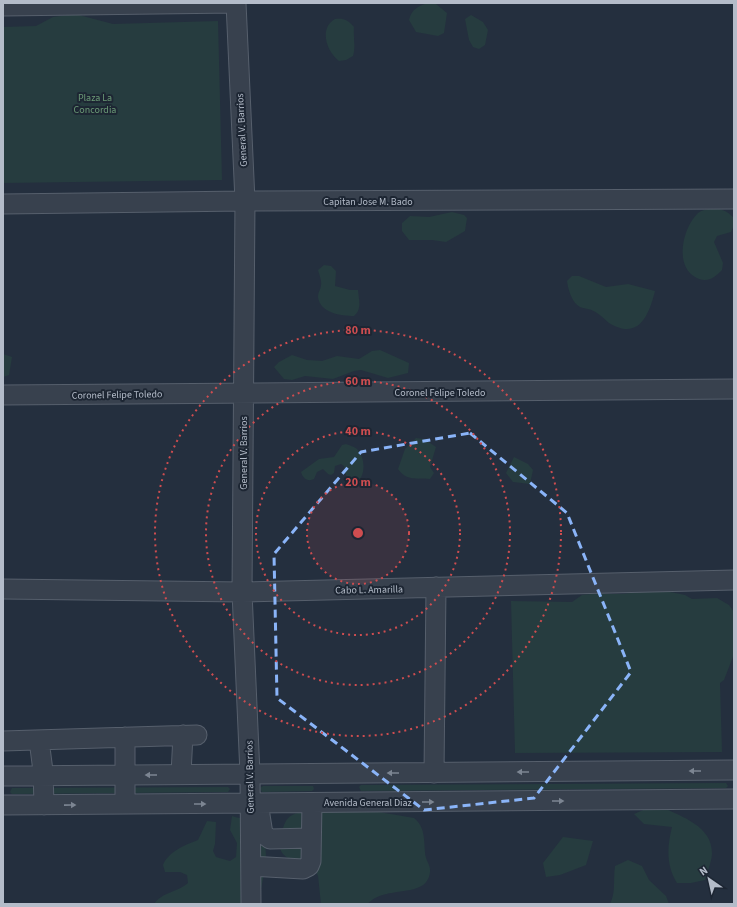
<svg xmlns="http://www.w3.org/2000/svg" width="737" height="907" viewBox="0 0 737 907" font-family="'Source Sans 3',sans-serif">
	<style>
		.green { fill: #263c3f }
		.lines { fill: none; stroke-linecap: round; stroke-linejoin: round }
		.minor-casing { stroke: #565f6c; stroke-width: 21 }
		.minor { stroke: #38414e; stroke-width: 19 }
		.oneway { fill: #7c8592 }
		.marked { fill: none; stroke: #8ab4f8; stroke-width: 3; stroke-dasharray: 8 5; stroke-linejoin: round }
		.ring { fill: none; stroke: #ce4d50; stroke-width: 2; stroke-dasharray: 2 4 }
		.labels { text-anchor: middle; stroke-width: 4; stroke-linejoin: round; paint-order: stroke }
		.park-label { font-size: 10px; fill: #6b9a76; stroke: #1d2633 }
		.street-label { font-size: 10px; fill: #b4bcc9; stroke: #1d2633 }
		.centre { fill: #ce4d50; stroke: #1d2633; stroke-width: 2 }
		.ring-label { font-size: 12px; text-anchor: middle; font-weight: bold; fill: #ce4d50; stroke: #1d2633; stroke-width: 4; stroke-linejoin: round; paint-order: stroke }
	</style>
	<rect width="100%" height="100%" fill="#242f3e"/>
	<path class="green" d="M 427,3 L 436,4 L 447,13 L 444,33 L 438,36 L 416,32 L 409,20 C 412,9 417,7 427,3 Z
		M 75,14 L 113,24 L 218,21 L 222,180 L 3,183 L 3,27 L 36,26 L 53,17 Z
		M 471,15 L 483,22 L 488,30 L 485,45 L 479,49 L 473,47 L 469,40 L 465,19 Z
		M 335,19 C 344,18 348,20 354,27 C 353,37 356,47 353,56 L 346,60 L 339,61 C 326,51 319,28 335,19 Z
		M 713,208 C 722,209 727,211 733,217 L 734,225 L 731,232 L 717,236 L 714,242 L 723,263 L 722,270 C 719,273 714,278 710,279 C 705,281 700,280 695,277 C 674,265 683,227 698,213 C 702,210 708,209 713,208 Z
		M 452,212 L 464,215 L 467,218 L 465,231 L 446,242 L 432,240 L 409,240 L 402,231 L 402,223 L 410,216 L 429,217 Z
		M 324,265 L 331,266 L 336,271 L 335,286 L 350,290 L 358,290 C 359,301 362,309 354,316 C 341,316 320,313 318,297 C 318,292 321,289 321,285 C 322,281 319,274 318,270 Z
		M 572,276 L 579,276 L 606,287 L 628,284 L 655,291 C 649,315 639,341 609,323 C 605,320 602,316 597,313 C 592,309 586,309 580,307 C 572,303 568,289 567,281 Z
		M 380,350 L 409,363 L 408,373 L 388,378 L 361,370 L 354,371 L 333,379 L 305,376 L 292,380 L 284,379 L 274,367 L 279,362 L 292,355 L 307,360 L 322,361 L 337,356 L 359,359 L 372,351 Z
		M 3,354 L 12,357 L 9,375 L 3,377 Z
		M 416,438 L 424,439 L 436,447 L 430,467 L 434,473 L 430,479 C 417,478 406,481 398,469 L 405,449 Z
		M 346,444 C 349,445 355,447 357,449 C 366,458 366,478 355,483 C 345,480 346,474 344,466 L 341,464 L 335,466 L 334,473 L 331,475 L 328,474 L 323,469 L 317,472 L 314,479 C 308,482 303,479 301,472 L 319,459 L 334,457 L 342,445 Z
		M 514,457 L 528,464 L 533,470 L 530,484 L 513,482 L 506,473 Z
		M 661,590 L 685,595 L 692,599 L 717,598 L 729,605 L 734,612 L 734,654 L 724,680 L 720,683 L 722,752 L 515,753 L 511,601 L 572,602 L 582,595 L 590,594 L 621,594 Z
		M 726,783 L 728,786 L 726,788 L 361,791 L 359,787 L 361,785 Z
		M 263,786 L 313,786 L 314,789 L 312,791 L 262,792 L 260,788 Z
		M 228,787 L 230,789 L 228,792 L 12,794 L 10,792 L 12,788 Z
		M 662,807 C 682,817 712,826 712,853 C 712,861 707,872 705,880 L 691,883 L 677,883 C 666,865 667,847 672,827 L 644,824 L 634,814 L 648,808 Z
		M 367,810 L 414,818 C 425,827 424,839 425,852 C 425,860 431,865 430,872 C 427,900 385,884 368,904 L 321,904 L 318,876 L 315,869 C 290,858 272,860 283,828 C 286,819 289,815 298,813 Z
		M 232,816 C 238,818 247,819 253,823 C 276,842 262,880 258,904 L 154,904 C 162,892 178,892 188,883 L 187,875 L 180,872 L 165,872 L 163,865 C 169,851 185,845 198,840 L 207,821 L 216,822 L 215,844 L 213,851 L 216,857 L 230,861 L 236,857 L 237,843 L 230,830 Z
		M 563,837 L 593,841 L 586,865 L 560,875 L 546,877 L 543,863 Z
		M 628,860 L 642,866 L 649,880 L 666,896 L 669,904 L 610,904 C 616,892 613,880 615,866 Z"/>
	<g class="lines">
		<g class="minor-casing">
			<path id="minor" d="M 236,3 L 245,201 L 242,592 L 250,774 L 251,904
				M 3,6 L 234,3
				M 3,204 L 245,201 L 734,199
				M 3,395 L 734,389
				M 3,589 L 242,592 L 734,580
				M 125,737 L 125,804
				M 39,740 L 43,771 L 44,805
				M 3,741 L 197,735
				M 434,773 L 436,587
				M 181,774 L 183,735
				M 3,776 L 734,770
				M 3,805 L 734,799
				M 259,809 L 263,834 L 270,839 L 311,838
				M 251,866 L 303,869 L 309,866 L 311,861 L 312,803"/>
		</g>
		<use href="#minor" class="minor"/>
	</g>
	<defs><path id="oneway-solid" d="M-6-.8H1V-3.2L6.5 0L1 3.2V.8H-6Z"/></defs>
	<g class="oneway">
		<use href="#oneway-solid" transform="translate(695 771) rotate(180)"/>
		<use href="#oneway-solid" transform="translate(523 772) rotate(180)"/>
		<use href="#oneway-solid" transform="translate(393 773) rotate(180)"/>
		<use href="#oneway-solid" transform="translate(151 775) rotate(180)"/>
		<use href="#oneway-solid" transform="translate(558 801)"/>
		<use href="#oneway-solid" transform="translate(428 802)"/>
		<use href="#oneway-solid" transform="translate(200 804)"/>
		<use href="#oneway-solid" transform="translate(70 805) rotate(-1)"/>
	</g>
	<path class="marked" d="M 470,433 L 567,513 L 631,672 L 534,798 L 424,810 L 277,698 L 274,554 L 361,452 Z"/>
	<circle cx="358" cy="533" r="51" fill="#ce4d50" fill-opacity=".12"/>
	<g class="ring">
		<circle cx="358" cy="533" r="51"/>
		<circle cx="358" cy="533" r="102"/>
		<circle cx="358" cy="533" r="152"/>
		<circle cx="358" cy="533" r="203"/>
	</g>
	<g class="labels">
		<g class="park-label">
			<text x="95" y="101">Plaza La<tspan x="95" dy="12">Concordia</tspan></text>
		</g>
		<g class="street-label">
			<text transform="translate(241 130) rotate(-93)" y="4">General V. Barrios</text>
			<text x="368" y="205">Capitan Jose M. Bado</text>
			<text x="440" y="396">Coronel Felipe Toledo</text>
			<text transform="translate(117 394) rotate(-1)" y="4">Coronel Felipe Toledo</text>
			<text transform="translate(243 453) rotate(-90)" y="4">General V. Barrios</text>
			<text transform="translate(369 589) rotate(-1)" y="4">Cabo L. Amarilla</text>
			<text transform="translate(249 777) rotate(-91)" y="4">General V. Barrios</text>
			<text x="368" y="806">Avenida General Diaz</text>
		</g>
	</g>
	<circle cx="358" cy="533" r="6" class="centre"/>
	<g class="ring-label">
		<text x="358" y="334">80 m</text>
		<text x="358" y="385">60 m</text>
		<text x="358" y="435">40 m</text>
		<text x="358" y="486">20 m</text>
	</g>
	<rect width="737" height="907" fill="none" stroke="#b4bcc9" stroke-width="8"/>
	<g transform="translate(709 879) rotate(326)" stroke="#1d2633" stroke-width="3" paint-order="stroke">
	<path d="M0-3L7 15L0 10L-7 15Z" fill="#b4bcc9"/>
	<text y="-6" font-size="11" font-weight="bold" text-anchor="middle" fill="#b4bcc9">N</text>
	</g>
</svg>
